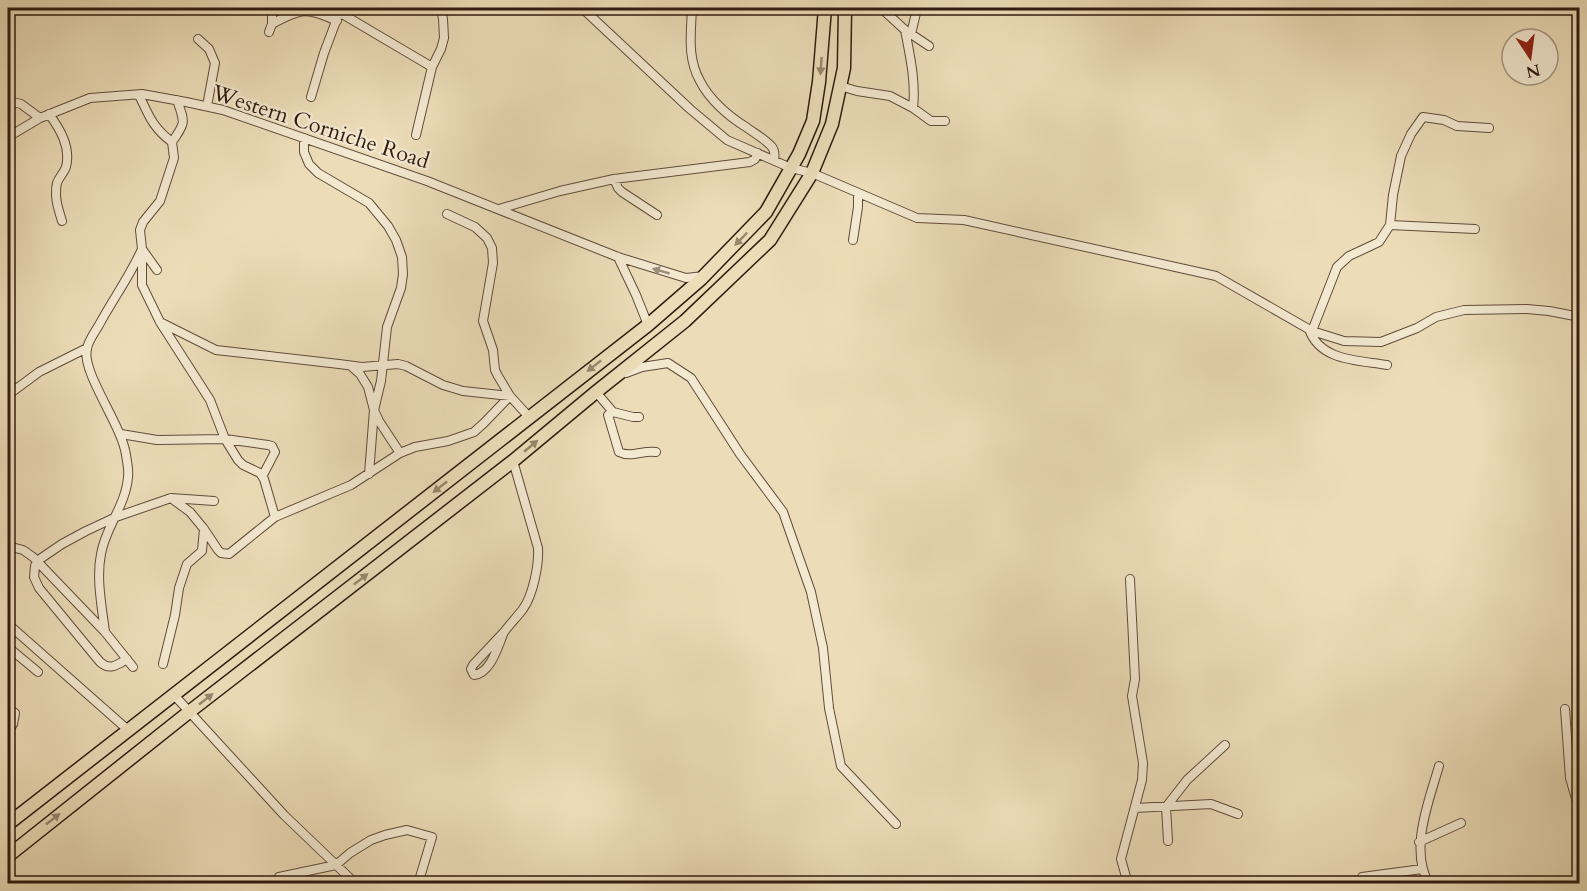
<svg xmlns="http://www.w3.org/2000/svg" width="1587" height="891" viewBox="0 0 1587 891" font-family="Cardo,serif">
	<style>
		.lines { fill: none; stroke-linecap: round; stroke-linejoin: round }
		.minor-casing { stroke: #604c3b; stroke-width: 10 }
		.primary-casing { stroke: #311b11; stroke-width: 15 }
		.minor { stroke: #f3e9d1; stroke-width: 8 }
		.primary { stroke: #ecddb8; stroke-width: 12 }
		.oneway { fill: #98866d }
		.oneway2 { fill: #9c8c7b }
		.labels { text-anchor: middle; stroke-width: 4.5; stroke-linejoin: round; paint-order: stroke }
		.street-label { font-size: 22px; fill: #311b11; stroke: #f3e9d1 }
	</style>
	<rect width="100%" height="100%" fill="#ecddb8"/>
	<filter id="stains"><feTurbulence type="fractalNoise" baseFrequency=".00333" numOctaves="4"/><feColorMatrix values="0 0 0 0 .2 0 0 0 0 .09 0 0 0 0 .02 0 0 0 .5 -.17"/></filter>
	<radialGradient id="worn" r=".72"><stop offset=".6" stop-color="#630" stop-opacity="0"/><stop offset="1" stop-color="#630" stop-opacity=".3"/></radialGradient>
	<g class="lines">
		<g class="minor-casing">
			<path id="minor" d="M 332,8 L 432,67
				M 582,8 L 690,109 L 727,140 L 791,168 L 812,173 L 917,218 L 964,220 L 1216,276 L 1312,331 L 1344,341 L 1381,342 L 1417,328 L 1436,317 L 1464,310 L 1527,309 L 1549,311 L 1580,317
				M 692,8 C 691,33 687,58 700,81 C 709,99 728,116 746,127 C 754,133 765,139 772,147 C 775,151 775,155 774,160
				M 881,8 L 905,30 L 929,46
				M 272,24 C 301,8 307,7 337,21
				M 905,30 C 910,56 916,82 913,108
				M 269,32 L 272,24 L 272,8
				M 911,34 L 916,13 L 919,8
				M 198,39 L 209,49 L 215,63 L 207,106
				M 840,86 L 857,91 L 890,96 L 913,108 L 931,121 L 945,121
				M 139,95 C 149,116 153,128 172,142
				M 311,97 L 324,53 L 341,8
				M 8,101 L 21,104 L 40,118
				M 49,114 C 60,129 71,147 66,167 C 64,173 59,177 57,183 C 54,197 58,208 62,221
				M 416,135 L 432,67 L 441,49 L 444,38 L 443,19 L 441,8
				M 8,137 L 40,118 L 90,98 L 142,94 L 186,102 L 223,110 L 427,181 L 618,257 L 686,278 L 704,276
				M 304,138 L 304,152 L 309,164 L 318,173 L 369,203 L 388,226 L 396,240 L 402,257 L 403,274 L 401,288 L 387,327 L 381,381 L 374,410 L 369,474
				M 614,179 L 618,188 L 622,192 L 657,215
				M 499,209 L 560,191 L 614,179 L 750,162 L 755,159 L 758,153
				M 447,214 L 475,227 L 487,238 L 492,248 L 493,263 L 483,321 L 493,350 L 495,370 L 498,376 L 510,396 L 529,417
				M 1390,225 L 1475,229
				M 853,240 L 858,207 L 858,193
				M 142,254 L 142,285 L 160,322 L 210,400 L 225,439 L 238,460 L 243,465 L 260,473 L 264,479 L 275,517
				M 618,257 L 636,295 L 648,325
				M 157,270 L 142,249 L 140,230 L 143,222 L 160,201 L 174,158 L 172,142 C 186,122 185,123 177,100
				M 160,322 L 216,350 L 339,364 L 362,367 L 398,364 L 406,366 L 443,385 L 463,391 L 510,396
				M 1309,329 C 1320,361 1357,360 1387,365
				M 1312,331 L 1337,267 L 1349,256 L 1379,242 L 1390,225 L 1393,195 L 1401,156 L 1411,134 L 1423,117 L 1444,120 L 1457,126 L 1489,128
				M 351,366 L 360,374 L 368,387 L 374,410 L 379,421 L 400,453
				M 626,373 L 642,367 L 668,363 L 691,378 L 740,454 L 783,512 L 811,592 L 823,648 L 829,708 L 841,766 L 896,824
				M 596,392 L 613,412 L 633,417 L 639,417
				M 8,395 L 39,372 L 87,348
				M 613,412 L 608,415 L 619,452 C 631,458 643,450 656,452
				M 121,434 L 157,440 L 225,439 L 268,445 L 272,446 L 275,452 L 263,475
				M 171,498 L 190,512 L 204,529 L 218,550 L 221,553 L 229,554 L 275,517 L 351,485 L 400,453 L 415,447 L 448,441 L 474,432 L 484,423 L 510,396
				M 8,546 L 23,550 L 33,557 L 105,632 L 133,667
				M 8,624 L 128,730
				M 105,632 C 102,607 96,579 101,554 C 105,528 126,505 128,477 C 129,470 127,462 126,455 C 122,425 81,372 87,349 C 88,341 95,332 99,325 C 113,299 130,276 142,249
				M 504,632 C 510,624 517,617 523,609 C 533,595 539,565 538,548 L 513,461
				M 504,632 C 498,646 491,673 474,675 L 471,669 L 473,665 Z
				M 8,647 L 38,672
				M 127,659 C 117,665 110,671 100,662 L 39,588 L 34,577 L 35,566 L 37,561 L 62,544 L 86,531 L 116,517 L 171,498 L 214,501
				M 163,664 L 175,615 L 179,588 L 187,564 L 202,551 L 204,529
				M 174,695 L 284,815 L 356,884
				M 8,708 L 15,713 L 13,724 L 8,732
				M 1565,709 L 1570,778 L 1580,812
				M 1135,808 L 1211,804 L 1238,814
				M 1168,841 L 1166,807 L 1187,780 L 1225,745
				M 1419,842 L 1461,823
				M 1580,861 L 1580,869
				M 1362,877 L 1422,869
				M 279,884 L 279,877 L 336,865 L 350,853 L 371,840 L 385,835 L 407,830 L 432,837 L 418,884
				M 1128,884 L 1121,859 L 1142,780 L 1143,763 L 1132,696 L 1135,679 L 1130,579
				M 1429,884 C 1409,849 1429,801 1439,766"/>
		</g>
		<g class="primary-casing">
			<path id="primary" d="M 8,824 L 648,325 L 701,279 L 766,212 L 799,154 L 813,121 L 819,82 L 825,8
				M 8,856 L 189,712 L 513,461 L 596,392 L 685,321 L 770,240 L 812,173 L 832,124 L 844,68 L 845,8"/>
		</g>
		<use href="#minor" class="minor"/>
		<use href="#primary" class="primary"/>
	</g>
	<defs><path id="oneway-solid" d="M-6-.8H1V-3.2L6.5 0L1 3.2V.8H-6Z" transform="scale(1.5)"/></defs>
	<g class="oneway">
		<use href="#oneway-solid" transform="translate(821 66) rotate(94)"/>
		<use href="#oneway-solid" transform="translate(741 239) rotate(134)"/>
		<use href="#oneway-solid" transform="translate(594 366) rotate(142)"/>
		<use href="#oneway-solid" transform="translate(531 446) rotate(-40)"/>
		<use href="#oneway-solid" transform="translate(440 487) rotate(142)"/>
		<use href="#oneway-solid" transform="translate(361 579) rotate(-38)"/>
		<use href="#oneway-solid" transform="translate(206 699) rotate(-38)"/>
		<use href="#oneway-solid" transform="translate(53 819) rotate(-38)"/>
	</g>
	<use class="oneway2" href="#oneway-solid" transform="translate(661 271) rotate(-164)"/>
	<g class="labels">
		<g class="street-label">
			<text transform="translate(321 126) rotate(18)" y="8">Western Corniche Road</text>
		</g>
	</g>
	<rect width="1587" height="891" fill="none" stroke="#ecddb8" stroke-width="30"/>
	<rect x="9" y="9" width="1569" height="873" fill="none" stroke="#311b11" stroke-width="3"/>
	<rect x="15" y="15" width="1557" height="861" fill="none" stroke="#311b11" stroke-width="1.5"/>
	<g transform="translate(1530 57) rotate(167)"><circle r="28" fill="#f3e9d1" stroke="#a59784" stroke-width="1.5"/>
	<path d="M0-4.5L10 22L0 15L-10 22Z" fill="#8f2418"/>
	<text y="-9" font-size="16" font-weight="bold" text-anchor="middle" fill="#311b11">N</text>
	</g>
	<rect width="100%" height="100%" filter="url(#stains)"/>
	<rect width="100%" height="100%" fill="url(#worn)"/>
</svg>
